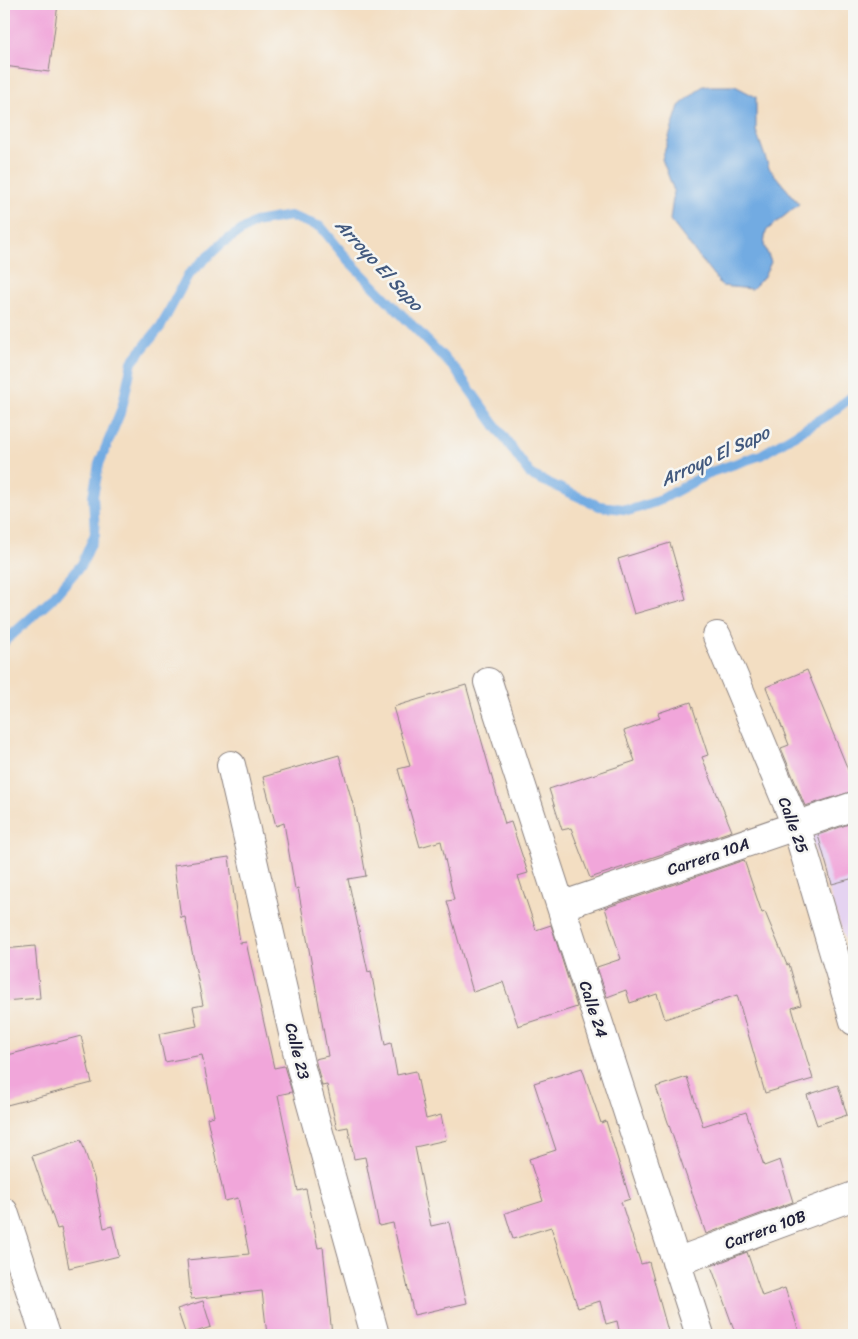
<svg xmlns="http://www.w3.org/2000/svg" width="858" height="1339" viewBox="0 0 858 1339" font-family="Sriracha,sans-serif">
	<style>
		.built { fill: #e5d3f1 }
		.water { fill: #72abe2; stroke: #4a668e }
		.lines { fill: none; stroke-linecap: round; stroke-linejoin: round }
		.stream { stroke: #72abe2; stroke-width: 10 }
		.building { fill: #f1a6da }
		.minor-casing { stroke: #8a807e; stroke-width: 30 }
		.minor { stroke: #fff; stroke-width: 28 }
		.labels { text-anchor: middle; stroke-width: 5; stroke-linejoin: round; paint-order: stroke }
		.street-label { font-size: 16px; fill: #22223b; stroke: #f6f6f2 }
		.water-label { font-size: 18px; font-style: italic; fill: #42597e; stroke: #f6f6f2 }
	</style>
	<rect width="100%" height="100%" fill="#f6f6f2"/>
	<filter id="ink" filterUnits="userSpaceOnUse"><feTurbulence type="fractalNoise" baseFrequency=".02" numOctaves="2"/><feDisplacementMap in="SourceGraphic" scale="10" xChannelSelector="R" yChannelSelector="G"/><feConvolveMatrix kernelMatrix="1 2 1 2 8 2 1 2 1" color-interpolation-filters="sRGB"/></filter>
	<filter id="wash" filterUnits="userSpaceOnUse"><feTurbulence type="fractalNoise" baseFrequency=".0096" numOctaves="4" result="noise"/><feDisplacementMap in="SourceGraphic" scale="20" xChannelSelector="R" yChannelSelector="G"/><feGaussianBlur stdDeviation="1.12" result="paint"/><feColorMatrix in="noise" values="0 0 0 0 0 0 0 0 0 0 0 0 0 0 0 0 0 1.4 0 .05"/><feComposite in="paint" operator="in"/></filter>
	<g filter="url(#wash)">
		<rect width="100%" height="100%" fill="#f3dec2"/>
		<path class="built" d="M 854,821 L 854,966 L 810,836 Z"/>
		<path class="water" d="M 703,86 L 735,86 L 756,97 L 756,131 L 769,168 L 799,204 L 766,231 L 764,245 L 771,262 L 764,277 L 752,289 L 722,286 L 670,220 L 674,191 L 662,159 L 679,106 Z"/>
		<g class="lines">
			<path class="stream" d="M 4,642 L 51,600 L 82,564 L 95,534 L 93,496 L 99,464 L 122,408 L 132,362 L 161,326 L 188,275 L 222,243 L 255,222 L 290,216 L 321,227 L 348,260 L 455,369 L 531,475 L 599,506 L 631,510 L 658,501 L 711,472 L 761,455 L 828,415 L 854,395"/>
		</g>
		<g id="blocks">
			<path class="building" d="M 4,4 L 58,4 L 49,72 L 4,66 Z
				M 670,543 L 686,599 L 634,614 L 618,559 Z
				M 807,670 L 854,784 L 854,791 L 805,806 L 781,748 L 789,745 L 766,687 Z
				M 466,685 L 505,824 L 511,822 L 528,873 L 518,876 L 536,930 L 551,925 L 577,1007 L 518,1026 L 503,982 L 473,992 L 447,901 L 454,900 L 441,841 L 420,847 L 398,769 L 410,766 L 393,707 Z
				M 691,702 L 708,755 L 702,757 L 732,831 L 590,878 L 571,828 L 562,830 L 549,789 L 635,761 L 624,731 L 660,718 L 658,713 Z
				M 339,755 L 354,808 L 366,876 L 348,879 L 368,972 L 371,971 L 385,1045 L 391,1043 L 397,1075 L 416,1071 L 426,1119 L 441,1115 L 446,1140 L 415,1147 L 431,1226 L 449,1222 L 467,1303 L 414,1315 L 393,1223 L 379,1226 L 365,1157 L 354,1159 L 348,1127 L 337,1129 L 327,1085 L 322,1086 L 315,1059 L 328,1056 L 298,888 L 295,889 L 284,823 L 276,826 L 263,777 Z
				M 854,822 L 854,878 L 832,884 L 818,835 Z
				M 229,857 L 240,943 L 246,942 L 274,1068 L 284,1066 L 292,1092 L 278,1095 L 298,1191 L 306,1189 L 318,1248 L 323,1247 L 332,1335 L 267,1335 L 262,1291 L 191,1299 L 187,1260 L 249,1254 L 238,1198 L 225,1201 L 207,1118 L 214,1116 L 202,1055 L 165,1062 L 159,1034 L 197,1026 L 193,1007 L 203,1005 L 185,917 L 181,918 L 174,865 Z
				M 744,860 L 762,913 L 765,912 L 787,965 L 789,964 L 801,1005 L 792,1008 L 813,1079 L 765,1093 L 737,995 L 665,1019 L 657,994 L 630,1003 L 626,990 L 607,997 L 597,967 L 621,959 L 605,908 Z
				M 35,946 L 40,998 L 4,1001 L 4,949 Z
				M 81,1036 L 92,1083 L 7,1105 L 4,1091 L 4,1056 Z
				M 582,1068 L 601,1123 L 606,1121 L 630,1199 L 621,1202 L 641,1264 L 649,1262 L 669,1335 L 620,1335 L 617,1321 L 606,1324 L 600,1301 L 578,1308 L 551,1227 L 513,1239 L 505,1213 L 543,1201 L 529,1159 L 556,1150 L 534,1083 Z
				M 687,1077 L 703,1126 L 746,1112 L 764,1166 L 780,1160 L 793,1202 L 706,1234 L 656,1087 Z
				M 838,1085 L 847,1115 L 817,1125 L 807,1095 Z
				M 81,1140 L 94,1178 L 104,1228 L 112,1226 L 119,1256 L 69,1268 L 61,1228 L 57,1229 L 32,1156 Z
				M 747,1252 L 762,1296 L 785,1288 L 800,1335 L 736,1335 L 711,1266 Z
				M 203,1301 L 211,1327 L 186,1335 L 177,1309 Z"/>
		</g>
	</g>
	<g filter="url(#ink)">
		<use href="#blocks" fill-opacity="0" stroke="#8a807e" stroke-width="1"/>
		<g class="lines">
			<g class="minor-casing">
				<path id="minor" d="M 717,636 L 796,825 L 854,1021
					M 488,682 L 700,1335
					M 231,765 L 301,1068 L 375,1335
					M 561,906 L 854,806
					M 4,1212 L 45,1335
					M 676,1262 L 854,1196"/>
			</g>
			<use href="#minor" class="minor"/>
		</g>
	</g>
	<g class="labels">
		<g class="street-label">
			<text transform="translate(794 825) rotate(70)" y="6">Calle 25</text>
			<text transform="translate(708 856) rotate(-19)" y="6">Carrera 10A</text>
			<text transform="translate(594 1009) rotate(72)" y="6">Calle 24</text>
			<text transform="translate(298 1051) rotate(76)" y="6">Calle 23</text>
			<text transform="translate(765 1229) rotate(-20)" y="6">Carrera 10B</text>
		</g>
		<g class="water-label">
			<text transform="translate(379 265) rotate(47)" y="6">Arroyo El Sapo</text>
			<text transform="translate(715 456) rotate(-25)" y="6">Arroyo El Sapo</text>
		</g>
	</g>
	<rect width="858" height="1339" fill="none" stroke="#f6f6f2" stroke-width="20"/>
</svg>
